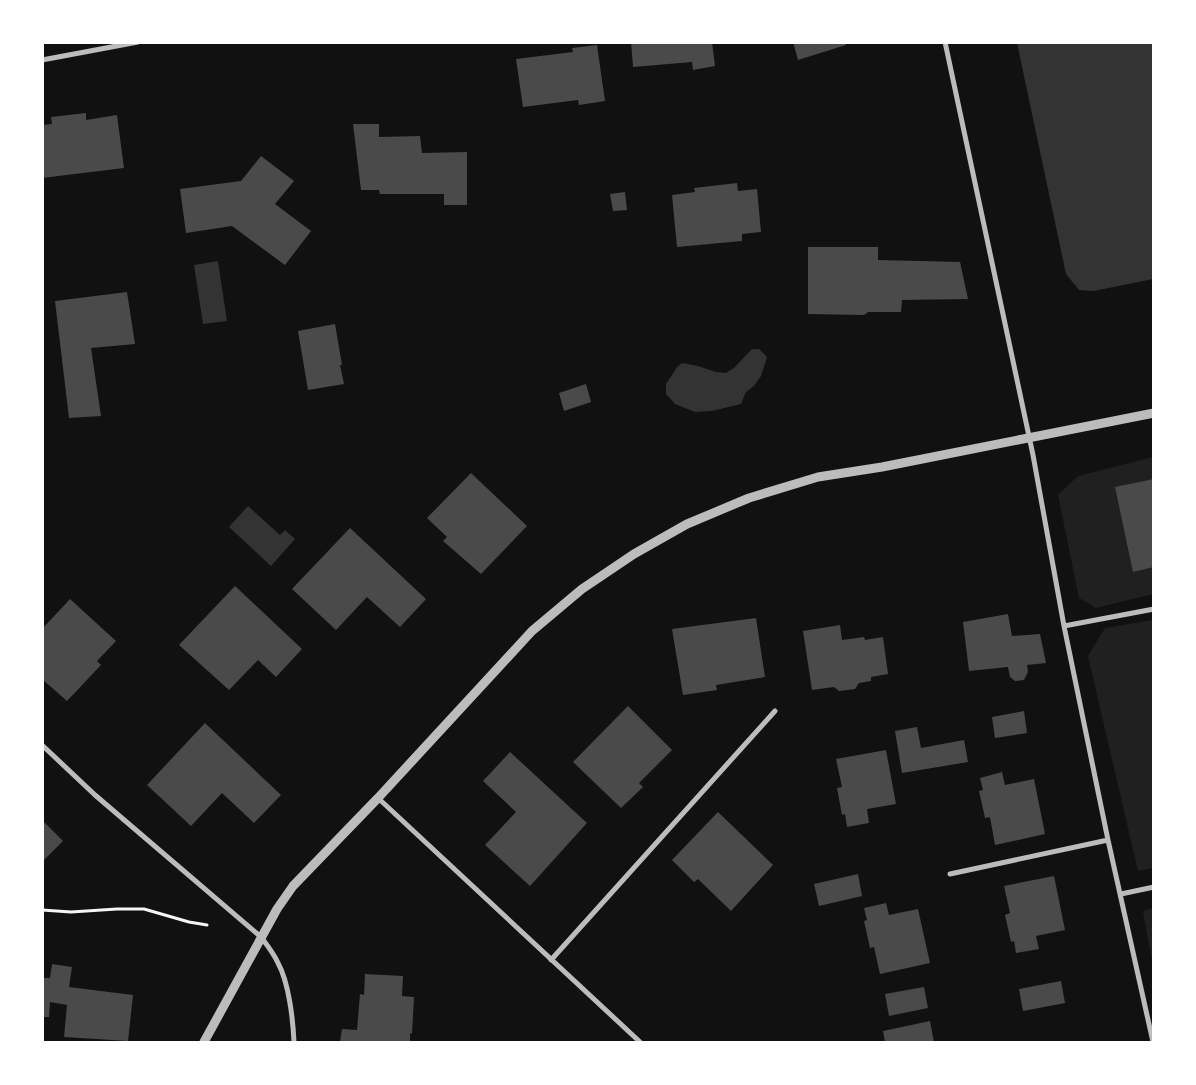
<svg xmlns="http://www.w3.org/2000/svg" width="1196" height="1085" viewBox="0 0 1196 1085" font-family="'Zilla Slab',serif">
	<style>
		.green { fill: #202020 }
		.water { fill: #333 }
		.building { fill: #4a4a4a }
		.lines { fill: none; stroke-linecap: round; stroke-linejoin: round }
		.path { stroke: #f5f5f5; stroke-width: 3 }
		.minor { stroke: #bcbcbc; stroke-width: 5 }
		.tertiary { stroke: #bcbcbc; stroke-width: 9 }
	</style>
	<rect width="100%" height="100%" fill="#111"/>
	<path class="green" d="M 1153,457 L 1153,479 L 1133,572 L 1153,567 L 1153,594 L 1096,608 L 1079,598 L 1058,495 L 1078,476 Z
		M 1153,620 L 1153,868 L 1138,871 L 1088,656 L 1105,628 Z
		M 1153,908 L 1154,908 L 1153,967 L 1143,911 Z"/>
	<path class="water" d="M 1017,43 L 1153,43 L 1153,279 L 1094,291 L 1079,290 L 1066,274 Z
		M 218,261 L 227,321 L 203,324 L 194,265 Z
		M 752,349 L 759,349 L 767,357 L 761,376 L 754,386 L 746,392 L 741,404 L 712,411 L 695,412 L 675,404 L 666,394 L 666,384 L 677,367 L 682,363 L 698,366 L 716,372 L 726,373 L 734,368 Z
		M 248,506 L 280,535 L 285,530 L 295,539 L 271,566 L 229,527 Z"/>
	<path class="building" d="M 631,42 L 712,42 L 715,66 L 693,70 L 692,62 L 633,67 Z
		M 793,42 L 845,42 L 846,45 L 798,60 Z
		M 597,45 L 605,101 L 579,105 L 578,100 L 523,107 L 516,59 L 573,52 L 572,48 Z
		M 86,113 L 86,120 L 117,115 L 124,168 L 42,178 L 42,125 L 52,124 L 51,117 Z
		M 353,124 L 379,124 L 379,137 L 420,136 L 422,153 L 467,152 L 467,205 L 444,205 L 444,194 L 380,194 L 379,190 L 361,190 Z
		M 261,156 L 294,181 L 275,204 L 311,231 L 285,265 L 232,226 L 186,233 L 180,189 L 241,181 Z
		M 737,183 L 738,191 L 757,189 L 761,232 L 742,234 L 742,241 L 677,247 L 672,195 L 695,192 L 694,188 Z
		M 625,192 L 627,210 L 613,211 L 610,194 Z
		M 808,247 L 878,247 L 878,260 L 960,262 L 968,299 L 902,300 L 901,312 L 868,312 L 864,315 L 808,314 Z
		M 127,292 L 135,344 L 91,348 L 101,416 L 69,418 L 55,301 Z
		M 335,324 L 342,365 L 340,365 L 344,384 L 308,390 L 298,331 Z
		M 586,384 L 591,402 L 564,411 L 559,393 Z
		M 471,473 L 527,526 L 481,574 L 443,541 L 447,537 L 427,518 Z
		M 1154,479 L 1154,567 L 1133,572 L 1115,487 Z
		M 350,528 L 426,599 L 400,627 L 367,597 L 336,630 L 292,589 Z
		M 235,586 L 302,649 L 276,677 L 258,660 L 229,690 L 179,645 Z
		M 70,599 L 116,641 L 97,661 L 101,665 L 67,701 L 42,679 L 42,629 Z
		M 1008,614 L 1012,636 L 1040,634 L 1046,663 L 1027,665 L 1028,672 L 1024,680 L 1015,681 L 1010,677 L 1008,667 L 969,671 L 963,622 Z
		M 756,618 L 765,677 L 716,685 L 717,690 L 683,695 L 672,629 Z
		M 840,625 L 842,640 L 864,637 L 865,640 L 883,637 L 888,674 L 871,677 L 871,681 L 859,683 L 855,689 L 839,691 L 834,687 L 812,690 L 803,631 Z
		M 628,706 L 672,750 L 639,783 L 643,787 L 621,808 L 573,762 Z
		M 1024,711 L 1027,733 L 995,738 L 992,717 Z
		M 205,723 L 281,795 L 254,823 L 222,793 L 191,826 L 147,785 Z
		M 917,727 L 921,748 L 964,740 L 968,762 L 902,773 L 895,731 Z
		M 886,750 L 896,804 L 867,809 L 869,823 L 847,827 L 845,814 L 842,815 L 837,788 L 842,787 L 836,759 Z
		M 510,752 L 587,823 L 530,886 L 485,845 L 516,812 L 483,781 Z
		M 1002,772 L 1005,785 L 1034,779 L 1045,834 L 995,845 L 990,817 L 985,818 L 979,791 L 983,790 L 980,778 Z
		M 718,812 L 773,865 L 731,911 L 698,879 L 694,882 L 672,860 Z
		M 42,820 L 63,841 L 42,862 Z
		M 858,874 L 862,896 L 819,906 L 814,884 Z
		M 1054,876 L 1065,930 L 1036,936 L 1039,949 L 1016,953 L 1014,941 L 1011,942 L 1005,915 L 1010,913 L 1004,886 Z
		M 886,903 L 889,915 L 918,909 L 930,963 L 880,974 L 874,947 L 870,948 L 864,921 L 867,920 L 864,908 Z
		M 52,964 L 72,967 L 69,987 L 133,995 L 128,1041 L 64,1037 L 67,1005 L 50,1002 L 49,1017 L 42,1017 L 42,978 L 50,978 Z
		M 365,974 L 403,976 L 402,996 L 414,997 L 412,1034 L 410,1033 L 410,1042 L 340,1042 L 342,1029 L 357,1030 L 360,994 L 364,995 Z
		M 1061,981 L 1065,1003 L 1023,1011 L 1019,989 Z
		M 924,987 L 928,1008 L 889,1016 L 885,994 Z
		M 930,1021 L 934,1042 L 885,1042 L 883,1031 Z"/>
	<g class="lines">
		<path class="path" d="M 42,910 L 71,912 L 117,909 L 144,909 L 189,922 L 207,925"/>
		<path class="minor" d="M 945,42 L 1033,455 L 1064,626 L 1108,840 L 1153,1042
			M 42,60 L 138,42
			M 1064,626 L 1154,609
			M 42,745 L 95,795 L 261,937 C 267,945 274,954 278,963 C 289,983 293,1020 294,1042
			M 378,798 L 640,1042
			M 950,874 L 1108,840
			M 1121,894 L 1154,887
			M 551,960 L 775,711"/>
		<path class="tertiary" d="M 204,1042 L 277,909 L 293,886 L 378,798 L 532,631 L 582,589 L 634,554 L 687,524 L 749,498 L 818,477 L 882,467 L 1154,413"/>
	</g>
	<rect width="1196" height="1085" fill="none" stroke="#ffffff" stroke-width="88"/>
</svg>
